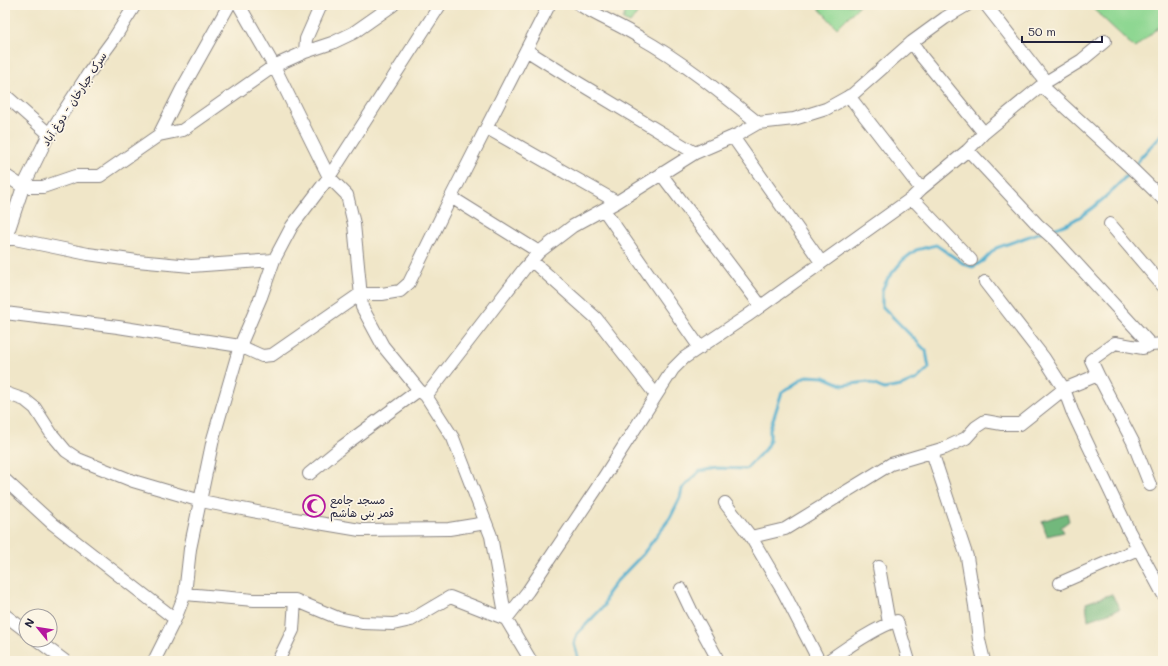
<svg xmlns="http://www.w3.org/2000/svg" width="1168" height="666" viewBox="0 0 1168 666" font-family="Mali,'Playpen Sans Arabic',sans-serif">
	<style>
		.green { fill: #8ed792; stroke: #587c66 }
		.forest { fill: #72b87c; stroke: #4a6d5c }
		.lines { fill: none; stroke-linecap: round; stroke-linejoin: round }
		.stream { stroke: #50aece; stroke-width: 3 }
		.minor-casing { stroke: #898482; stroke-width: 14 }
		.minor { stroke: #fff; stroke-width: 12 }
		.labels { text-anchor: middle; stroke-width: 3.5; stroke-linejoin: round; paint-order: stroke }
		.street-label { font-size: 11px; fill: #22223b; stroke: #fcf5e5 }
		.poi-label { font-size: 11px; fill: #22223b; stroke: #fcf5e5; text-anchor: start }
	</style>
	<rect width="100%" height="100%" fill="#fcf5e5"/>
	<filter id="ink" filterUnits="userSpaceOnUse"><feTurbulence type="fractalNoise" baseFrequency=".025" numOctaves="2"/><feDisplacementMap in="SourceGraphic" scale="8" xChannelSelector="R" yChannelSelector="G"/><feConvolveMatrix kernelMatrix="1 2 1 2 8 2 1 2 1" color-interpolation-filters="sRGB"/></filter>
	<filter id="wash" filterUnits="userSpaceOnUse"><feTurbulence type="fractalNoise" baseFrequency=".012" numOctaves="4" result="noise"/><feDisplacementMap in="SourceGraphic" scale="16" xChannelSelector="R" yChannelSelector="G"/><feGaussianBlur stdDeviation="0.9" result="paint"/><feColorMatrix in="noise" values="0 0 0 0 0 0 0 0 0 0 0 0 0 0 0 0 0 1.4 0 .05"/><feComposite in="paint" operator="in"/></filter>
	<g filter="url(#wash)">
		<rect width="100%" height="100%" fill="#f0e6c8"/>
		<path class="green" d="M 627,5 L 644,5 L 630,23 L 623,20 Z
			M 816,5 L 860,5 L 837,28 Z
			M 1089,5 L 1163,5 L 1163,23 L 1135,48 Z"/>
		<path class="forest" d="M 1067,513 L 1069,521 L 1061,527 L 1064,532 L 1047,536 L 1042,521 Z
			M 1112,594 L 1120,609 L 1088,620 L 1086,603 Z"/>
		<g class="lines">
			<path class="stream" d="M 1134,167 L 1141,157 L 1163,133
				M 1048,230 C 1080,224 1109,195 1130,172
				M 579,661 L 574,644 L 577,634 L 604,606 L 607,594 L 615,583 L 643,554 L 670,518 L 680,498 L 682,489 L 700,471 L 717,468 L 746,469 L 765,449 L 770,440 L 770,429 L 782,392 L 807,376 L 824,377 L 843,385 L 868,382 L 884,389 L 901,386 L 917,379 L 929,368 L 926,351 L 882,306 L 882,290 L 888,278 L 903,260 L 916,250 L 936,245 L 964,264 L 973,267 L 983,261 L 996,248 L 1041,232"/>
		</g>
	</g>
	<g filter="url(#ink)">
		<g class="lines">
			<g class="minor-casing">
				<path id="minor" d="M 239,5 L 274,66 L 329,177 L 347,195 L 354,224 L 362,307 L 383,346 L 419,390 L 426,396 L 453,438 L 491,536 L 506,619 L 531,661
					M 580,5 C 599,17 620,25 639,37 C 682,61 720,92 758,123
					M 986,5 L 1046,82
					M 912,42 L 922,57 L 984,133
					M 526,50 L 577,82 L 695,153
					M 305,52 L 306,39 L 321,5
					M 1042,86 L 1128,165 L 1163,199
					M 5,95 L 49,134
					M 849,96 L 921,189
					M 487,128 L 617,202
					M 159,135 L 182,89 L 229,5
					M 733,137 L 821,262
					M 968,150 L 1038,225 L 1055,240 L 1151,345
					M 661,174 L 761,306
					M 5,175 L 23,187 L 43,187 L 75,176 L 100,176 L 159,135 L 183,130 L 274,66 L 305,52 L 332,43 L 353,33 L 393,5
					M 451,197 L 539,252
					M 912,198 L 971,260
					M 604,210 L 700,348
					M 1110,224 L 1163,286
					M 5,237 L 88,254 L 137,261 L 191,266 L 274,260
					M 5,241 L 23,187 L 49,134 L 88,74 L 113,40 L 135,5
					M 532,261 L 596,318 L 656,395
					M 985,282 L 1044,358 L 1064,389 L 1072,411 L 1129,531 L 1163,594
					M 5,313 L 118,327 L 240,346 L 262,356 L 272,355 L 360,294 L 382,294 L 400,291 L 409,283 L 451,197 L 549,5
					M 1098,375 L 1091,360 L 1115,343 L 1143,348 L 1151,345 L 1163,344
					M 5,393 L 25,400 L 35,408 L 51,433 L 66,451 L 78,459 L 133,481 L 201,501 L 283,517 L 360,530 L 449,529 L 486,523
					M 426,396 L 524,269 L 539,252 L 573,226 L 617,202 L 695,153 L 739,134 L 758,123 L 794,119 L 826,109 L 853,94 L 912,42 L 945,18 L 967,5
					M 932,452 L 967,557 L 975,606 L 979,640 L 984,661
					M 309,474 L 343,446 L 419,390
					M 5,480 L 53,524 L 175,619
					M 725,503 L 751,537 L 784,593 L 819,661
					M 751,537 L 785,529 L 891,464 L 945,448 L 966,438 L 976,427 L 985,421 L 1002,424 L 1020,424 L 1064,389 L 1098,375 L 1133,442 L 1150,485
					M 879,567 L 889,623
					M 1060,583 L 1138,549
					M 681,589 L 691,610 L 716,656 L 717,661
					M 185,594 L 254,600 L 295,600 L 338,618 L 362,623 L 393,624 L 411,620 L 450,597 L 506,619 L 528,591 L 597,488 L 673,369 L 684,358 L 747,316 L 912,198 L 921,189 L 968,150 L 984,133 L 1046,82 L 1082,60 L 1105,41
					M 5,615 L 26,631
					M 37,640 L 65,661
					M 154,661 L 175,619 L 185,594 L 190,549 L 213,439 L 240,346 L 261,297 L 274,260 L 292,226 L 329,177 L 440,5
					M 278,661 L 293,630 L 295,600
					M 828,661 C 845,649 877,626 897,621 L 909,661"/>
			</g>
			<use href="#minor" class="minor"/>
		</g>
	</g>
	<defs>
		<g id="mosque-ring" transform="scale(1.15)"><circle r="9.5" fill="#fcf5e5" stroke="#b5179e" stroke-width="1.5"/><path d="M3.5-4.9A6 6 0 1 0 3.5 4.9A5 5 0 1 1 3.5-4.9Z" fill="#b5179e"/></g>
	</defs>
	<g fill-rule="evenodd">
		<use href="#mosque-ring" x="314" y="506"/>
	</g>
	<g class="labels">
		<g class="street-label">
			<text transform="translate(74 99) rotate(-57)" y="4">سرک جبارخان - دوغ آباد</text>
		</g>
		<g class="poi-label">
			<text x="330" y="504">مسجد جامع<tspan x="330" dy="13">قمر بنی هاشم</tspan></text>
		</g>
	</g>
	<rect width="1168" height="666" fill="none" stroke="#fcf5e5" stroke-width="20"/>
	<g transform="translate(38 628) rotate(300)"><circle r="19" fill="#fcf5e5" stroke="#a5a1a1"/>
	<path d="M0-3L7 15L0 10L-7 15Z" fill="#b5179e"/>
	<text y="-6" font-size="11" font-weight="bold" text-anchor="middle" fill="#22223b">N</text>
	</g>
	<path d="M1022 36v6h80v-6" fill="none" stroke="#22223b" stroke-width="2"/>
	<text x="1028" y="36" font-size="12" fill="#22223b" stroke="#fcf5e5" stroke-width="3" paint-order="stroke">50 m</text>
</svg>
